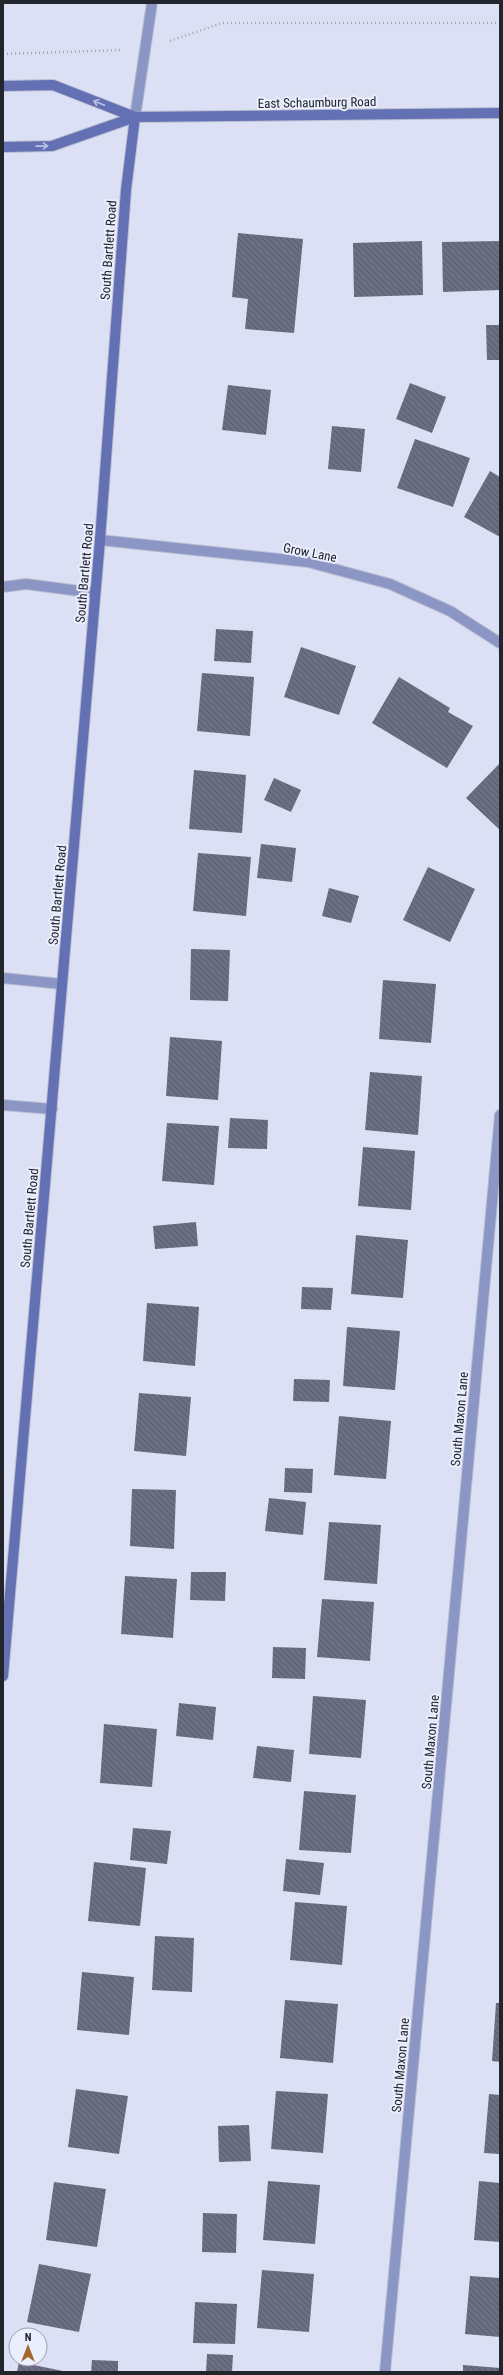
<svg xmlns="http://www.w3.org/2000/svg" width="503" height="2375" viewBox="0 0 503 2375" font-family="'Roboto Condensed',sans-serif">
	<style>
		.building { fill: url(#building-back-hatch) }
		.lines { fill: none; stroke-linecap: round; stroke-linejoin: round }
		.service-casing { stroke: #babed1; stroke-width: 12 }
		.minor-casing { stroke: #babed1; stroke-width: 12 }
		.tertiary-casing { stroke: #babed1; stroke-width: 12 }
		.secondary-casing { stroke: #babed1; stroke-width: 12 }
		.path { stroke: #a1a5b5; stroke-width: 2.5; stroke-dasharray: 1 3; stroke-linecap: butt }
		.service { stroke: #8b96c5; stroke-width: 10 }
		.minor { stroke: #8b96c5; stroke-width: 10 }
		.tertiary { stroke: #8b96c5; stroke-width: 10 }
		.secondary { stroke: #6370b4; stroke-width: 10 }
		.oneway { stroke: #bbc2e4 }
		.labels { text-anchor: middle; stroke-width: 4; stroke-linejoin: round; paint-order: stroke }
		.street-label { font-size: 13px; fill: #23252c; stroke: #eaeefe }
	</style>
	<defs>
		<pattern id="building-back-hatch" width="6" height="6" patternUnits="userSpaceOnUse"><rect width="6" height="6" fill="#6b6f81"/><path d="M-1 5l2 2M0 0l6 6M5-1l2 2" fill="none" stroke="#585b6a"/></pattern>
	</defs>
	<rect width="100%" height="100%" fill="#dbe0f5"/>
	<path class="building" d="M 238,233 L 303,239 L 294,333 L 245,329 L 248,299 L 232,297 Z
		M 422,241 L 423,295 L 354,297 L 353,243 Z
		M 500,241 L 500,290 L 443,292 L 442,242 Z
		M 486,325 L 500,325 L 500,360 L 487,360 Z
		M 410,383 L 446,397 L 432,433 L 396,419 Z
		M 228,385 L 271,390 L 266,435 L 222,430 Z
		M 332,426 L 365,429 L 361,472 L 328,469 Z
		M 415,439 L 470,458 L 453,507 L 397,488 Z
		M 490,471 L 500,477 L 500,537 L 464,517 Z
		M 216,629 L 253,631 L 251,663 L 214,661 Z
		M 301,647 L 356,666 L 339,715 L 284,697 Z
		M 202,673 L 254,677 L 250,736 L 197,731 Z
		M 399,677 L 450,708 L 448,712 L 473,726 L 447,768 L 372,723 Z
		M 500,763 L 500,830 L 466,798 Z
		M 194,770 L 246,775 L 242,833 L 189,829 Z
		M 274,778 L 301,790 L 291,812 L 264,800 Z
		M 261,844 L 296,848 L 292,882 L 257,878 Z
		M 198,853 L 251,857 L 246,916 L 193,911 Z
		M 428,867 L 475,889 L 450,942 L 403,920 Z
		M 329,888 L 359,896 L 351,923 L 322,916 Z
		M 191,949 L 230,950 L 228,1001 L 190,1000 Z
		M 383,980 L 436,984 L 431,1043 L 379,1039 Z
		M 170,1037 L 222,1041 L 218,1100 L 166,1096 Z
		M 370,1072 L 422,1076 L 418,1135 L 365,1130 Z
		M 230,1118 L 268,1120 L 267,1149 L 228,1148 Z
		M 167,1123 L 219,1126 L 214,1185 L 162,1181 Z
		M 363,1147 L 415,1151 L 411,1210 L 358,1206 Z
		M 196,1222 L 198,1246 L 155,1249 L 153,1226 Z
		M 356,1235 L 408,1240 L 403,1298 L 351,1294 Z
		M 302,1287 L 333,1288 L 331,1310 L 301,1309 Z
		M 147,1303 L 199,1307 L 195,1366 L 143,1361 Z
		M 347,1327 L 400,1331 L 395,1390 L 343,1386 Z
		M 294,1379 L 330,1380 L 329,1402 L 293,1401 Z
		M 139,1393 L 191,1397 L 186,1456 L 134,1451 Z
		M 339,1416 L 391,1421 L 386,1479 L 334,1475 Z
		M 285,1468 L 313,1469 L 312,1493 L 284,1492 Z
		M 132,1489 L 176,1490 L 174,1549 L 130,1546 Z
		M 269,1498 L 306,1502 L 303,1535 L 265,1531 Z
		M 329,1522 L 381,1525 L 377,1584 L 324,1580 Z
		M 191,1572 L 226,1572 L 225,1601 L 190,1600 Z
		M 125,1576 L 177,1579 L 173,1638 L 121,1634 Z
		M 322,1599 L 374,1602 L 370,1661 L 317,1657 Z
		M 273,1647 L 306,1648 L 305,1679 L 272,1678 Z
		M 313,1696 L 366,1700 L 361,1758 L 309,1754 Z
		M 179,1703 L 216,1707 L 213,1740 L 176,1736 Z
		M 104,1724 L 157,1729 L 152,1787 L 100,1783 Z
		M 257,1746 L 294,1750 L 291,1782 L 253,1778 Z
		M 304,1791 L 356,1795 L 351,1853 L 299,1850 Z
		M 133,1828 L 171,1831 L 167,1864 L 130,1860 Z
		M 286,1859 L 324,1863 L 320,1895 L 283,1891 Z
		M 94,1862 L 146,1868 L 140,1926 L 88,1921 Z
		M 295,1902 L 347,1906 L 342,1965 L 290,1960 Z
		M 155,1936 L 194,1938 L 192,1992 L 152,1990 Z
		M 82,1972 L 134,1977 L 129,2035 L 77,2030 Z
		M 285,2000 L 338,2004 L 333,2063 L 280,2058 Z
		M 496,2003 L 500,2003 L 500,2062 L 492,2061 Z
		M 76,2089 L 128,2096 L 119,2154 L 68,2147 Z
		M 276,2091 L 328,2094 L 323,2153 L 271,2149 Z
		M 489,2094 L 500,2095 L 500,2154 L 484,2153 Z
		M 249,2125 L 251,2161 L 219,2162 L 218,2126 Z
		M 268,2181 L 320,2185 L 315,2244 L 263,2240 Z
		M 479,2181 L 500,2183 L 500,2242 L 474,2240 Z
		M 54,2182 L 106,2189 L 97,2247 L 46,2240 Z
		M 203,2213 L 237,2214 L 236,2253 L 202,2252 Z
		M 39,2264 L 91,2274 L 79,2332 L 27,2322 Z
		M 262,2270 L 314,2274 L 309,2332 L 257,2328 Z
		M 470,2276 L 500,2278 L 500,2337 L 465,2334 Z
		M 195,2302 L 237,2304 L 235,2344 L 193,2343 Z
		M 207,2354 L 233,2355 L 232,2372 L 206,2372 Z
		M 92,2360 L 118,2361 L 118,2372 L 91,2372 Z
		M 19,2362 L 63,2371 L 63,2372 L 17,2372 Z
		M 463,2365 L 500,2368 L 500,2372 L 463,2372 Z"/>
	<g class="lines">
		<g class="service-casing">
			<path id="service" d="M 3,587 L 26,584 L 95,593
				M 3,978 L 62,984
				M 3,1105 L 52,1109"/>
		</g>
		<g class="minor-casing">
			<path id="minor" d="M 100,540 L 308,562 L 390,584 L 450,611 L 500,643
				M 385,2372 L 500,1115"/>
		</g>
		<g class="tertiary-casing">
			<path id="tertiary" d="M 135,117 L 152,3"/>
		</g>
		<g class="secondary-casing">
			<path id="secondary" d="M 3,86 L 53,85 L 135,117
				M 3,147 L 52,146 L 135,117 L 500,113
				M 3,1676 L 100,540 L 126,190 L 135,117"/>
		</g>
		<path class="path" d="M 170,41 L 222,23 L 500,23
			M 3,54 L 122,50"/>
		<use href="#service" class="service"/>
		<use href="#minor" class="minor"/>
		<use href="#tertiary" class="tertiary"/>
		<use href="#secondary" class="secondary"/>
	</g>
	<defs><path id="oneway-shaft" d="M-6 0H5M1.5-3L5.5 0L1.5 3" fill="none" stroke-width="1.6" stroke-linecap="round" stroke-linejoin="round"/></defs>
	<g class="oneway">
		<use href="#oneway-shaft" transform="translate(99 103) rotate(-159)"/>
		<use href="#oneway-shaft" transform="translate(42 146) rotate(-1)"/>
	</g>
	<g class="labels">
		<g class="street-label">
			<text transform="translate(317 102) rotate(-1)" y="5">East Schaumburg Road</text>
			<text transform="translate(108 250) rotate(-86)" y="5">South Bartlett Road</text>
			<text transform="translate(310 552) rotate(11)" y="5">Grow Lane</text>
			<text transform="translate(84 573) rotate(-85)" y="5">South Bartlett Road</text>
			<text transform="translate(57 895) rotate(-85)" y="5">South Bartlett Road</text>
			<text transform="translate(29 1218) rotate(-85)" y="5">South Bartlett Road</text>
			<text transform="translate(459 1419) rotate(-85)" y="5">South Maxon Lane</text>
			<text transform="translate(430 1742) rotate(-85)" y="5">South Maxon Lane</text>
			<text transform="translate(400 2065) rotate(-85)" y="5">South Maxon Lane</text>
		</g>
	</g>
	<rect width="503" height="2375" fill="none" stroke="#23252c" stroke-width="8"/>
	<g transform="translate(28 2347)"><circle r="19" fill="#eaeefe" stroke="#9a9eaa"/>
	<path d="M0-3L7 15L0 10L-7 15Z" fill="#a36829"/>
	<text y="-6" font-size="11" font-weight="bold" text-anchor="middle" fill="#23252c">N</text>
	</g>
</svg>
